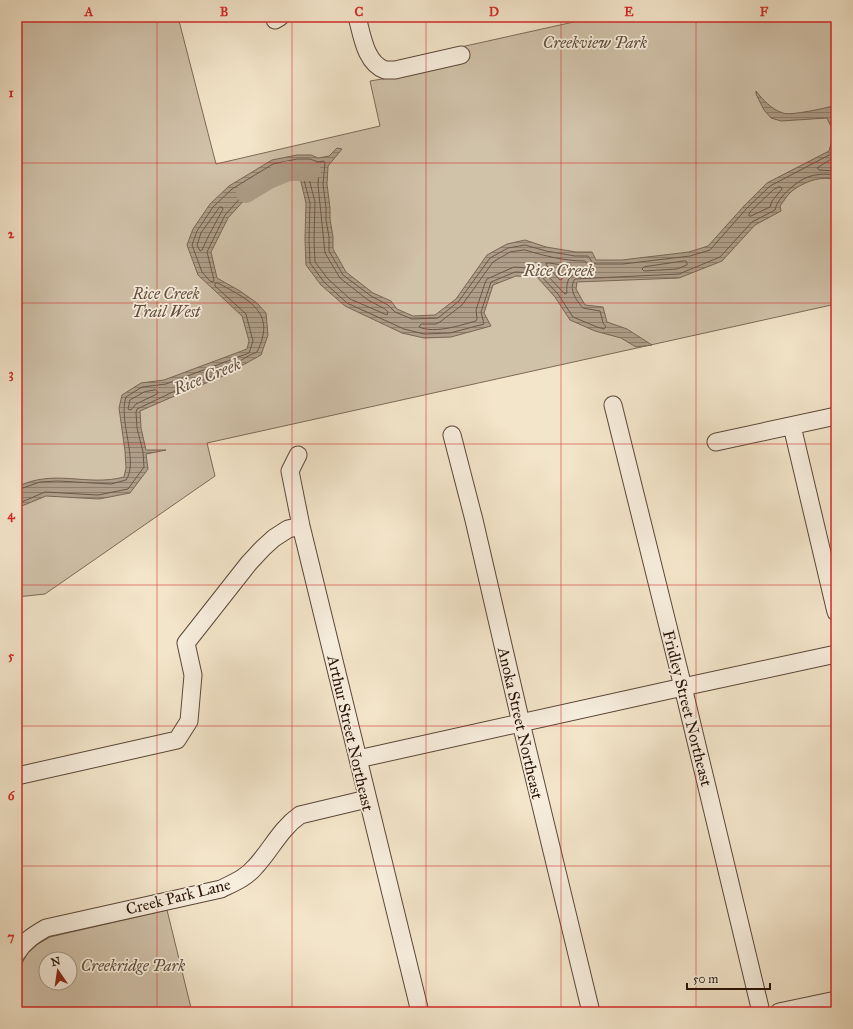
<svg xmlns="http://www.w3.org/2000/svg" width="853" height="1029" viewBox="0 0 853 1029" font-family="'IM FELL Great Primer',serif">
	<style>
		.park { fill: #d0c1a9; stroke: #7c6a58; fill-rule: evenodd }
		.water { fill: url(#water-rules); stroke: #786554 }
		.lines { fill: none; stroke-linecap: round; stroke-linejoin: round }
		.shore { stroke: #6b5848; stroke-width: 1 }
		.river { stroke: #ae9d88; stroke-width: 20 }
		.minor-casing { stroke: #5b4738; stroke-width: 19 }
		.minor { stroke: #f7eedd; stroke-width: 17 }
		.grid { fill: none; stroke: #d62828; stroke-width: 1; stroke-opacity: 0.55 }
		.labels { text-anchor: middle; stroke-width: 3.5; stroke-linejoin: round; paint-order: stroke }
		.park-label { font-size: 16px; font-style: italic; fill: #634f40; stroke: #f7eedd }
		.street-label { font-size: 16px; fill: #281207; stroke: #f7eedd }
		.water-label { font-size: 17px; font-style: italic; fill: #645141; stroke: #f7eedd }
		.neatline { fill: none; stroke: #d62828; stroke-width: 1.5 }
		.grid-label { font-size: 13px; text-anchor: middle; font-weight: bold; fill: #d62828 }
	</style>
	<defs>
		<pattern id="water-rules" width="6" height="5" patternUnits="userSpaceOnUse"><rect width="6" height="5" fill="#ae9d88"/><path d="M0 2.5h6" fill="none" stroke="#8e7f6d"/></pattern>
	</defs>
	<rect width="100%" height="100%" fill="#f3e5ca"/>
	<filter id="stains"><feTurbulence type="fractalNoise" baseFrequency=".005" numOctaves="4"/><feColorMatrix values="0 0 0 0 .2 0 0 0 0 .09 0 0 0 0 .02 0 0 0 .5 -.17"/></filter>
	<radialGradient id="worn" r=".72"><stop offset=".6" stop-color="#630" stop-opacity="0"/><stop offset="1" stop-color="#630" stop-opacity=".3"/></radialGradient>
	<path class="park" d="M 17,17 L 178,17 L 216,164 L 380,126 L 370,81 L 388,78 L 434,53 L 596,17 L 836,17 L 836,304 L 207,443 L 215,476 L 45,594 L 17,597 Z
		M 167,910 L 192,1012 L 17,1012 L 17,973 L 27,954 L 38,944 L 50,937 ZM 46,959 L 70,959 L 70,983 L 46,983 Z"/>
	<path class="water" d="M 756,91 C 762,99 772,110 783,113 C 790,116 827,108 836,105 L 836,180 C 821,175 804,182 792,191 C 787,195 784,201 780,206 L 781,211 L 755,225 L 722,261 L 679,278 L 577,282 L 576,289 L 585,305 L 603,307 L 607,322 L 627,329 L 652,345 L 636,347 L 621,338 L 595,331 L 570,320 L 555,297 L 537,277 L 516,276 L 493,285 L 484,313 L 491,326 L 451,337 L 424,338 L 402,333 L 345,306 L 321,285 L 306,265 L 305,239 L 306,203 L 300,178 L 288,171 L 269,179 L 247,197 L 228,218 L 211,252 L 217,278 L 240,291 L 257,303 L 266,313 L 268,335 L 261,355 L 221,377 L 179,394 L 140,411 L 141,428 L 146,450 L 166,450 L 146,454 L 148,469 L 130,493 L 99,499 L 46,496 L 17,508 L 17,487 C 54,468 87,487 124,477 L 126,468 L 125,451 L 119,408 L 122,395 L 141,383 L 164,380 L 247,349 L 249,341 L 242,316 L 198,275 L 187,245 L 193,229 L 210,204 L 229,186 L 272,160 L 297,155 L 311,155 L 318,158 L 329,156 L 337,148 L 342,149 L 328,166 L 327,184 L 330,208 L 330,219 L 333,237 L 333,249 L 346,272 L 373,293 L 391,301 L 397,309 L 413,316 L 435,315 L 456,299 L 487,255 L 507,244 L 525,240 L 546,247 L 576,252 L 592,252 L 596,260 L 622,260 L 689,252 L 708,246 L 744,206 L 767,183 L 829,151 L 834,133 L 827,118 L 781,121 L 771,118 L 764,110 L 756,94 Z"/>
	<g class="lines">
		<path class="shore" d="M 836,140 L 831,154 L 770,186 L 747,208 L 710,250 L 690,256 L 623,264 L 597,264 L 593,263 L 588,256 L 575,256 L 546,251 L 525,245 L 508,248 L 490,258 L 459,301 L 438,318 L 412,319 L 395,312 L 388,305 L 371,296 L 343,275 L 329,251 L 329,237 L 326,220 L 326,208 L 323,184 L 325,163 L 324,161 L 318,162 L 310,159 L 297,159 L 273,164 L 232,189 L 213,207 L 197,231 L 192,245 L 202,272 L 210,281 L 213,282 L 214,280 L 207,252 L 225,215 L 244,194 L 267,176 L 289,168 L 303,176 L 310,203 L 309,239 L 310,263 L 324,282 L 347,303 L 404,329 L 424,334 L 450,333 L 484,324 L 481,312 L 491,282 L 515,272 L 537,273 L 540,275 L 558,294 L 573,317 L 597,327 L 604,329 L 606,327 L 603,323 L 600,311 L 583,308 C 576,300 568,289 575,279 L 679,274 L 720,257 L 752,222 L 775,210 C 777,197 799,179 811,176 C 818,174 830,173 836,176
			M 836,156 L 817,168 L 819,170 L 836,171
			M 301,164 L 309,164 L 319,169 L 318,185 L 325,253 L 340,278 L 368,300 L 385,309 L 388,312 L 387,315 L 350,299 L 328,279 L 315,262 L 314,239 L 315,202 L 308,175 L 305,171 L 300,167 Z
			M 779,187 L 781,187 L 782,189 L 772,201 L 770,207 L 751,216 L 749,216 L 749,214 L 750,212 L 773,190 Z
			M 220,207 L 222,207 L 223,209 L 209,235 L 202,250 L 200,251 L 197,245 L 201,233 Z
			M 525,250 C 545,256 565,261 585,261 L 594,271 L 593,273 C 577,273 565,272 567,293 L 565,294 L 541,269 L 514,267 L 487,279 L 485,283 L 476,310 L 477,319 L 476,321 C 461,325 435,334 419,327 L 421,324 L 436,324 L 440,322 L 462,305 L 493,262 L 510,252 Z
			M 685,261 L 687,262 L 687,265 L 677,269 L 644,271 L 642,269 L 644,267 Z
			M 549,263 L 569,266 L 570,269 L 565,274 L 562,279 L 560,280 L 547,266 L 546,264 Z
			M 156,390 L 158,392 L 157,394 L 136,404 L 131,410 L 128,409 L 130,400 L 144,392 Z
			M 17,490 L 40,482 L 58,481 L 111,484 L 126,480 C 139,462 118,420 126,397 L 142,387 L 166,384 L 249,353 L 253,341 L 246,314 L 215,286 L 215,283 L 218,283 C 249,300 277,312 257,352 L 250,355 L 219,373 L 177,390 L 137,409 L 136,412 L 137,428 L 143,452 L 144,467 L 128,489 L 98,495 L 45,492 L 17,504"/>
		<path class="river" d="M 246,193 L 269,179 L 288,171 L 311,171"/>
		<g class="minor-casing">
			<path id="minor" d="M 357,17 C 362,34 365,63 385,70 C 388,70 392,70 395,70 L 461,55
				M 275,20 L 280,17
				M 613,405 L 683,687 L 761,1012
				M 792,426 L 836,612
				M 452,435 L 474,520 L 521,723 L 591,1012
				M 716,442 L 836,416
				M 298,455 L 290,471 L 301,526 L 420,1012
				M 358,759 L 683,687 L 836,654
				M 17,776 L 177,740 L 189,721 L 193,675 L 186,643 L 249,563 L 263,548 L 274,538 L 288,529 L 301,526
				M 17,953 C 24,941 34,935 46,928 L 221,889 C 233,883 246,878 255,867 C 271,850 280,829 300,815 L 367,799
				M 779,1012 L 836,1000"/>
		</g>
		<use href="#minor" class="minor"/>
	</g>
	<path class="grid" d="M 157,17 L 157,1012M 292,17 L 292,1012M 426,17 L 426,1012M 561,17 L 561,1012M 696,17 L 696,1012M 17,163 L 836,163M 17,303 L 836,303M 17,444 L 836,444M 17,585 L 836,585M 17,726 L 836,726M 17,866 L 836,866"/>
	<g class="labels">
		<g class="park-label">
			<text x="595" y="48">Creekview Park</text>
			<text x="166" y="299">Rice Creek<tspan x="166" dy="18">Trail West</tspan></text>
			<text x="133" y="971">Creekridge Park</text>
		</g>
		<g class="street-label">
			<text transform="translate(688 708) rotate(76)" y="6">Fridley Street Northeast</text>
			<text transform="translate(521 723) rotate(77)" y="6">Anoka Street Northeast</text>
			<text transform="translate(351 733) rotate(77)" y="6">Arthur Street Northeast</text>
			<text transform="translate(178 896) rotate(-14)" y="6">Creek Park Lane</text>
		</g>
		<g class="water-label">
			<text x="559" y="276">Rice Creek</text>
			<text transform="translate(207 376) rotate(-22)" y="6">Rice Creek</text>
		</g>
	</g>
	<rect width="853" height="1029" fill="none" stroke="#f3e5ca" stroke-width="44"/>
	<g transform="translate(58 971) rotate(347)"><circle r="19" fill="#f7eedd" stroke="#a49687"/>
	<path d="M0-3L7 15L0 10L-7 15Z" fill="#8f2418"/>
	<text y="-6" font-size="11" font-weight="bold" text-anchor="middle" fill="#281207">N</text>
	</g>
	<path d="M687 983v6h83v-6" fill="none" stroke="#281207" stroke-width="2"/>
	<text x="693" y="983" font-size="12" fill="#281207" stroke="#f7eedd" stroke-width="3" paint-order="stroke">50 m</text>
	<rect x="22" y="22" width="809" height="985" class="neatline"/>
	<g class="grid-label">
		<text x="89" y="16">A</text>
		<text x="224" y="16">B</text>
		<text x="359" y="16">C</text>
		<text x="494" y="16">D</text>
		<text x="629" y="16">E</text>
		<text x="764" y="16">F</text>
		<text x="11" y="97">1</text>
		<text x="11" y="238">2</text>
		<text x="11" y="378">3</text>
		<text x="11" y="519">4</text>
		<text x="11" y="660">5</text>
		<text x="11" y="800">6</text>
		<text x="11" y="941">7</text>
	</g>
	<rect width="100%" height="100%" filter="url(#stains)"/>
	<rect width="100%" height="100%" fill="url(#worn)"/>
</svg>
